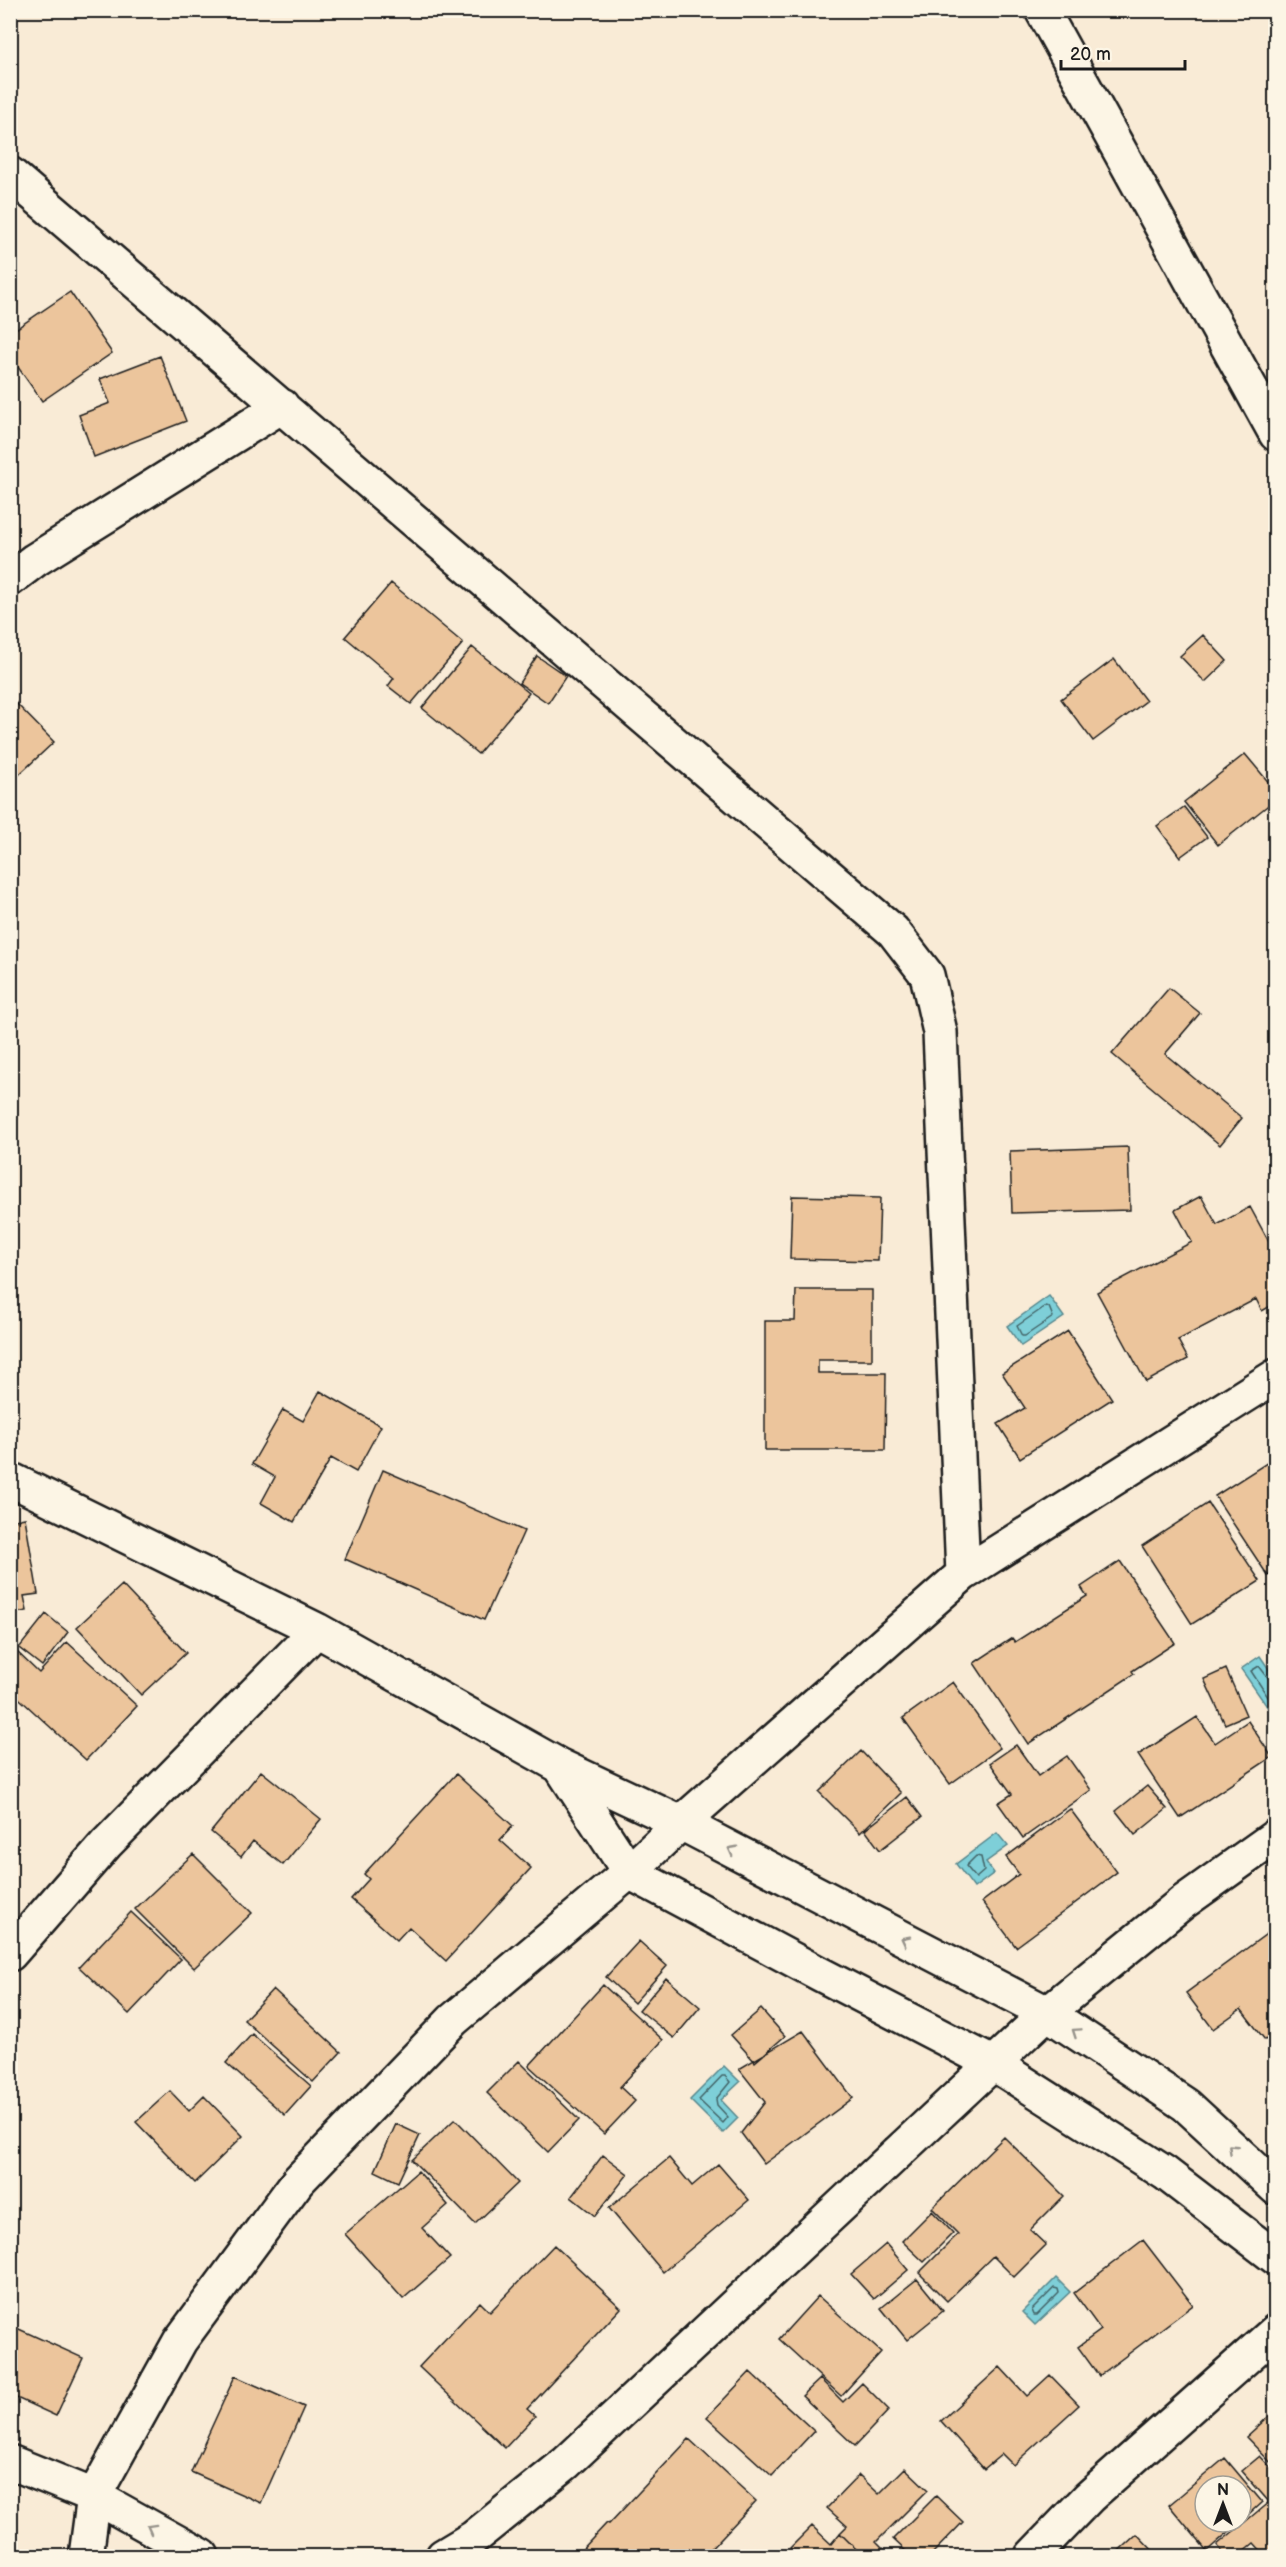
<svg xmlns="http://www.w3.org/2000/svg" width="1286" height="2567" viewBox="0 0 1286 2567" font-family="'Balsamiq Sans',sans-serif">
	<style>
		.water { fill: #7ecfd8; stroke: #57878d; stroke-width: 1.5 }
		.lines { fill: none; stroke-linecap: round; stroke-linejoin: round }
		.shore { stroke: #436467; stroke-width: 1.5 }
		.building { fill: #ecc59c; stroke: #1c1c1c; stroke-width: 1.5 }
		.street-casing { stroke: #1c1c1c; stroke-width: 38 }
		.secondary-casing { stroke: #1c1c1c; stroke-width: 38 }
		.street { stroke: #fcf5e5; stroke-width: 33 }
		.secondary { stroke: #fcf5e5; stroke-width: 33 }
		.oneway { stroke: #97938b }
	</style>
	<rect width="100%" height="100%" fill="#f9ebd6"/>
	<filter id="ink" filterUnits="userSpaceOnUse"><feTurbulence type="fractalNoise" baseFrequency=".0167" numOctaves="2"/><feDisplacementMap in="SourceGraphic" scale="12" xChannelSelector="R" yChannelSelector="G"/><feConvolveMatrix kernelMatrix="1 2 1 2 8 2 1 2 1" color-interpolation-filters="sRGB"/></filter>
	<g filter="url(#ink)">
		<path class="water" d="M 1049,1296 L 1064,1317 L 1021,1346 L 1007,1326 Z
			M 1260,1656 L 1275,1678 L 1275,1702 L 1268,1708 L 1241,1669 Z
			M 997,1833 L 1008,1846 L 986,1862 L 994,1873 L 974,1888 L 956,1864 Z
			M 724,2066 L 740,2082 L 721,2100 L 738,2118 L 723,2133 L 690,2100 Z
			M 1056,2278 L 1070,2292 L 1035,2325 L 1022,2312 Z"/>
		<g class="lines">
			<path class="shore" d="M 1046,1306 L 1049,1307 L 1053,1317 L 1025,1336 L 1022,1336 L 1017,1326 Z
				M 1276,1681 L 1269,1679 L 1259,1666 L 1251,1671 L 1268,1697 L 1276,1698
				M 976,1856 L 981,1857 L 984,1871 L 976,1878 L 966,1866 Z
				M 722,2076 L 725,2076 L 730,2082 L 716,2099 L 717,2105 L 728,2117 L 723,2123 L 699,2100 Z
				M 1054,2288 L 1058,2289 L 1059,2293 L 1037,2315 L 1034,2315 L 1032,2310 Z"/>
		</g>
		<path class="building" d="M 70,292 L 112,353 L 42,401 L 10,356 L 10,333 Z
			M 160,356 L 186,421 L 94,457 L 79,415 L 110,403 L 100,379 Z
			M 391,583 L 463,643 L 411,704 L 388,686 L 394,678 L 345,637 Z
			M 1203,635 L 1227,661 L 1205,682 L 1180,656 Z
			M 472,647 L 529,693 L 478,754 L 422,708 Z
			M 537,656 L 566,676 L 548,703 L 519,683 Z
			M 1114,659 L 1146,701 L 1093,741 L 1061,699 Z
			M 10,697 L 54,742 L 10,783 Z
			M 1245,754 L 1276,791 L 1276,799 L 1218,845 L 1184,802 Z
			M 1184,807 L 1207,837 L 1180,857 L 1157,826 Z
			M 1169,988 L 1200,1013 L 1165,1054 L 1242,1118 L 1220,1145 L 1112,1054 Z
			M 1128,1147 L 1130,1210 L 1012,1213 L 1010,1151 Z
			M 792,1196 L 880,1198 L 878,1261 L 790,1259 Z
			M 1201,1196 L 1217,1225 L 1250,1207 L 1276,1255 L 1276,1303 L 1262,1311 L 1256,1299 L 1178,1340 L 1188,1359 L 1146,1382 L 1097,1292 L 1192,1242 L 1175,1210 Z
			M 796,1290 L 872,1290 L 872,1360 L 818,1360 L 818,1373 L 886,1373 L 885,1450 L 765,1450 L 765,1321 L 795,1321 Z
			M 1068,1331 L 1112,1399 L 1020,1458 L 998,1424 L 1025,1408 L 1002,1373 Z
			M 320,1391 L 381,1426 L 356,1472 L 331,1458 L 294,1522 L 261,1503 L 275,1477 L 252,1464 L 283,1410 L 303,1421 Z
			M 1276,1457 L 1276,1572 L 1268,1576 L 1215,1496 Z
			M 383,1470 L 524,1531 L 484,1620 L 345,1559 Z
			M 1208,1503 L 1260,1581 L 1192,1624 L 1142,1546 Z
			M 25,1518 L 38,1594 L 24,1596 L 27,1611 L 10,1614 L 10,1521 Z
			M 1120,1561 L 1175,1643 L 1132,1671 L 1134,1674 L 1028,1744 L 974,1663 L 1012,1638 L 1015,1642 L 1087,1596 L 1081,1587 Z
			M 122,1585 L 186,1653 L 141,1695 L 77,1627 Z
			M 46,1614 L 68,1632 L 42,1666 L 19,1648 Z
			M 67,1642 L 137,1706 L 86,1760 L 10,1690 L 10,1654 L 15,1650 L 39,1673 Z
			M 1226,1669 L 1246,1715 L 1225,1724 L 1204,1679 Z
			M 953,1682 L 1000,1748 L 950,1784 L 903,1718 Z
			M 1197,1717 L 1215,1743 L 1248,1721 L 1272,1757 L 1180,1818 L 1138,1755 Z
			M 1016,1745 L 1038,1776 L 1067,1756 L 1091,1790 L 1023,1838 L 998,1803 L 1012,1794 L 990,1763 Z
			M 861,1751 L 901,1793 L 860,1833 L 819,1792 Z
			M 261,1771 L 321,1819 L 283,1865 L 253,1841 L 241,1857 L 211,1832 Z
			M 456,1774 L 513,1826 L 500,1840 L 531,1868 L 446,1961 L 409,1927 L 397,1940 L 351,1899 L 369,1879 L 364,1874 Z
			M 1147,1786 L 1167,1809 L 1135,1835 L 1116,1811 Z
			M 907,1797 L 922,1817 L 880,1850 L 865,1830 Z
			M 1070,1809 L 1117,1872 L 1016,1947 L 982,1902 L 1019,1874 L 1006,1857 Z
			M 193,1854 L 252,1913 L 194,1968 L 135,1909 Z
			M 131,1912 L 181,1959 L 129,2014 L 79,1967 Z
			M 1276,1927 L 1276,2032 L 1265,2040 L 1241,2009 L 1213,2029 L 1186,1993 Z
			M 639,1941 L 667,1966 L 634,2003 L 606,1977 Z
			M 666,1978 L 700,2007 L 674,2038 L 639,2010 Z
			M 603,1985 L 663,2040 L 620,2087 L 635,2101 L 604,2134 L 529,2066 Z
			M 273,1989 L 341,2052 L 313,2082 L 244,2020 Z
			M 761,2009 L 785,2036 L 755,2062 L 731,2035 Z
			M 803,2031 L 853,2098 L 764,2164 L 741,2133 L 765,2102 L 739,2069 Z
			M 252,2034 L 311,2086 L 285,2115 L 226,2063 Z
			M 519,2061 L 579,2120 L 548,2152 L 487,2093 Z
			M 170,2091 L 189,2111 L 204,2096 L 243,2136 L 195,2183 L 136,2122 Z
			M 455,2119 L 518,2183 L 475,2224 L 412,2160 Z
			M 396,2124 L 420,2135 L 398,2182 L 375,2171 Z
			M 1004,2137 L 1064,2196 L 1030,2230 L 1046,2245 L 1014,2277 L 993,2256 L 947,2301 L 919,2273 L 958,2234 L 932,2208 Z
			M 603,2155 L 628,2174 L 595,2216 L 571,2197 Z
			M 669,2158 L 692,2186 L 718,2164 L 749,2200 L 663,2272 L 609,2208 Z
			M 418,2171 L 448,2205 L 422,2228 L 450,2258 L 403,2299 L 345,2234 Z
			M 932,2211 L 953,2233 L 924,2262 L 902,2241 Z
			M 1143,2240 L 1193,2305 L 1099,2376 L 1078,2347 L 1101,2330 L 1074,2293 Z
			M 886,2244 L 908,2270 L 874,2299 L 851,2274 Z
			M 554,2245 L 621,2308 L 527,2409 L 535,2416 L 505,2448 L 419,2367 L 480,2302 L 490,2312 Z
			M 917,2279 L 943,2311 L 907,2340 L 881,2308 Z
			M 818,2296 L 881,2352 L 841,2396 L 779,2339 Z
			M 10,2325 L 83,2358 L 56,2416 L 10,2395 Z
			M 1000,2367 L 1027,2396 L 1050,2375 L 1079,2405 L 1013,2465 L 1002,2454 L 984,2469 L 941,2421 Z
			M 750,2372 L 814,2431 L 772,2476 L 707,2417 Z
			M 235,2376 L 304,2407 L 261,2503 L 191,2472 Z
			M 820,2379 L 843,2402 L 862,2383 L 889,2410 L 855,2446 L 802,2396 Z
			M 1276,2410 L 1276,2468 L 1246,2437 Z
			M 689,2439 L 756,2501 L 704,2556 L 576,2556 L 607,2523 L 609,2524 Z
			M 1260,2456 L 1276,2473 L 1276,2556 L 1266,2556 L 1254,2543 L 1238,2556 L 1226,2556 L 1217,2545 L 1269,2502 L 1242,2471 Z
			M 1225,2458 L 1262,2502 L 1241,2521 L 1241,2486 L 1205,2486 L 1205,2522 L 1240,2522 L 1207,2551 L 1169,2505 Z
			M 905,2468 L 928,2490 L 876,2542 L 890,2556 L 863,2556 L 840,2533 L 847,2526 L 827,2508 L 859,2475 L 879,2494 Z
			M 936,2496 L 963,2522 L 930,2556 L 911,2556 L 893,2539 Z
			M 812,2526 L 831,2544 L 840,2533 L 863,2556 L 799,2556 L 790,2548 Z
			M 1137,2534 L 1158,2556 L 1113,2556 Z"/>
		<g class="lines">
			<g class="street-casing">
				<path id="street" d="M 10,174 L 893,931 L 927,975 L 940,1032 L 963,1574
					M 10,579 L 35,560 L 282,406
					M 10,1479 L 317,1630 L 560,1766
					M 10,1954 L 106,1844 L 317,1630
					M 1276,2188 L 1186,2105 L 1047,2013 L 681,1823 L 560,1766 L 629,1872 L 820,1974 L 994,2064 L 1165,2173 L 1276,2258
					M 10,2462 L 94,2496 L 180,2341 L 298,2181 L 453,2020 L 629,1872 L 681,1823 L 963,1574 L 1276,1376
					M 86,2556 L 94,2496 L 202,2556
					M 443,2556 L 473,2538 L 566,2463 L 1047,2013 L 1182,1903 L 1276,1836
					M 1032,2556 L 1089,2497 L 1276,2331"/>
			</g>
			<g class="secondary-casing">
				<path id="secondary" d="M 1042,10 L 1276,434"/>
			</g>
			<use href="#street" class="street"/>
			<use href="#secondary" class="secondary"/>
		</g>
		<defs><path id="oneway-chevron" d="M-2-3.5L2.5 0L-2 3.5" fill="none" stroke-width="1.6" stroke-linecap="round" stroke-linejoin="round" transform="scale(1.5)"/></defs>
		<g class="oneway">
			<use href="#oneway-chevron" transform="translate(732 1850) rotate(-152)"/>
			<use href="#oneway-chevron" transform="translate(905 1940) rotate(-153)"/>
			<use href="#oneway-chevron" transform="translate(1076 2032) rotate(-146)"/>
			<use href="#oneway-chevron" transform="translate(1232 2148) rotate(-137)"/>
			<use href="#oneway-chevron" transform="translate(151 2528) rotate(-151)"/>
		</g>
	</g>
	<rect width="1286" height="2567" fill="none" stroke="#fcf5e5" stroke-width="36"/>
	<rect x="18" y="18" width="1250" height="2531" fill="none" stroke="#1c1c1c" stroke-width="2" filter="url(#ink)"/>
	<g transform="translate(1223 2504)"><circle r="28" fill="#fcf5e5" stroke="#a29e95" stroke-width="1.5"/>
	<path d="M0-4.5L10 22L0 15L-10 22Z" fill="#1c1c1c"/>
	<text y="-9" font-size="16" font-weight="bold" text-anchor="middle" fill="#1c1c1c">N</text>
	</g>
	<path d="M1061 60v9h124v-9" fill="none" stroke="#1c1c1c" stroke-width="3"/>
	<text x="1070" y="60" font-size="18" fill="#1c1c1c" stroke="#fcf5e5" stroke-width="4.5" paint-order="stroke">20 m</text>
</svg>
